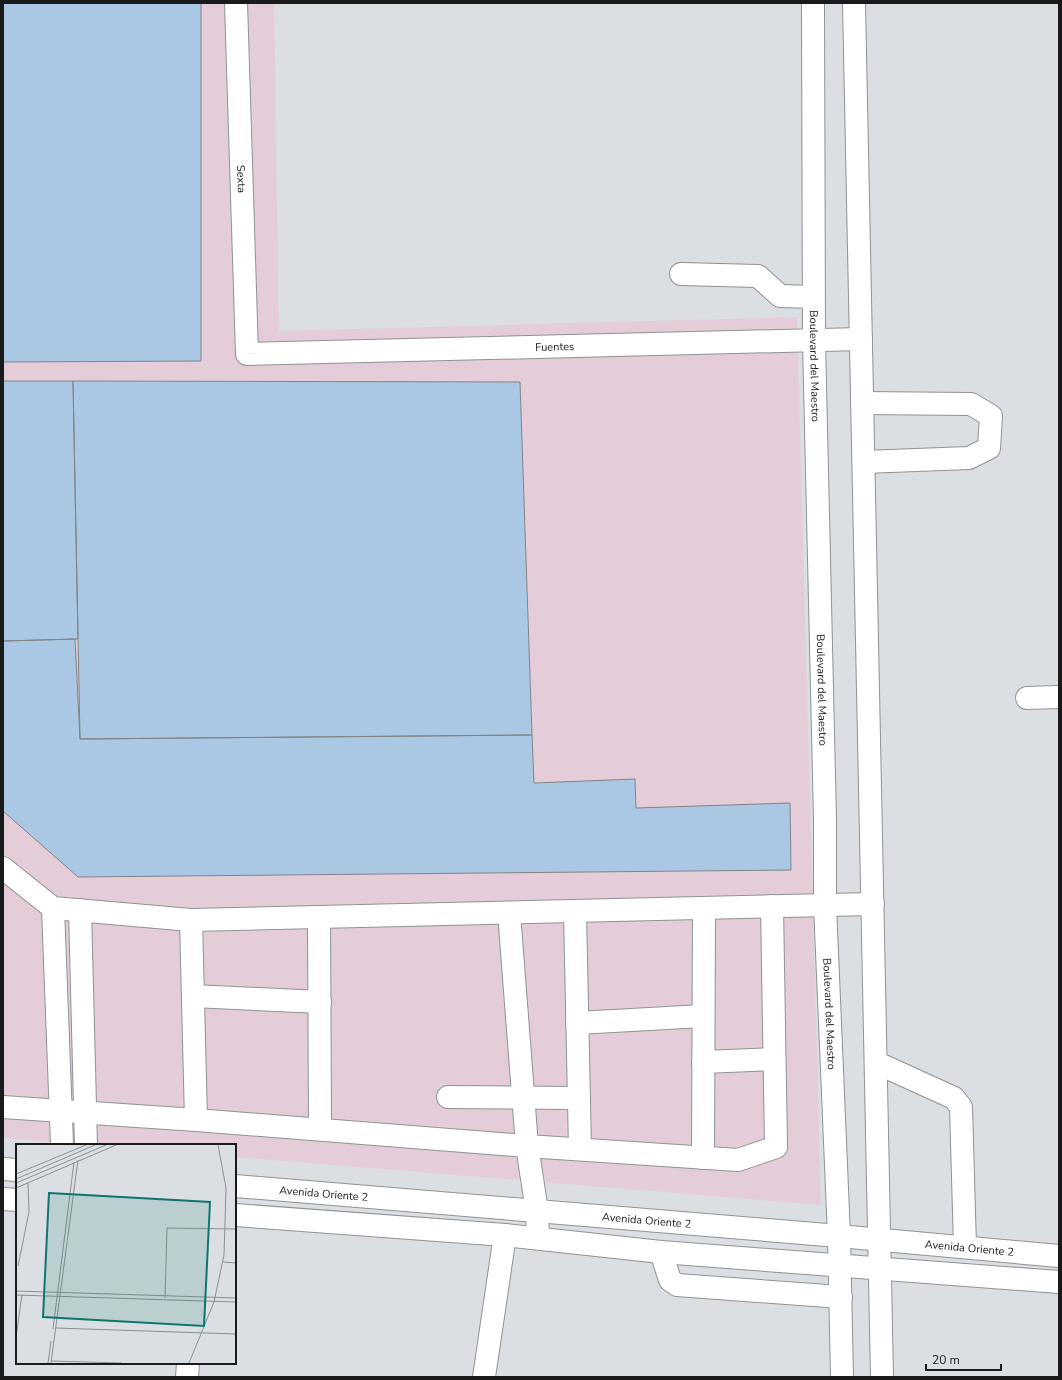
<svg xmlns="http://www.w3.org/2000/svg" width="1062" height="1380" viewBox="0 0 1062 1380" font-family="'Nunito Sans',sans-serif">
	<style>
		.commercial { fill: #e4cdd9 }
		.building { fill: #aac8e3; stroke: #808487 }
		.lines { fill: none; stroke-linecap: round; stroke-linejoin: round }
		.minor-casing { stroke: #8f9296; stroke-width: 24 }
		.major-casing { stroke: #8f9296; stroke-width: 24 }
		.minor { stroke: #fff; stroke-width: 22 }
		.major { stroke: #fff; stroke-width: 22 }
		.labels { text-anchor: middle; stroke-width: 3; stroke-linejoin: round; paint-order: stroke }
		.street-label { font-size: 11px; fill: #191a1b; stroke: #dbdee2 }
		.inset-road { fill: none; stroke: #8d9092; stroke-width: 1 }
		.view { fill: #0f766e; fill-opacity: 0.15; stroke: #0f766e; stroke-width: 2 }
		.inset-edge { fill: none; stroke: #191a1b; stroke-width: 2 }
	</style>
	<rect width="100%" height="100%" fill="#dbdee2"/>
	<path class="commercial" d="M 3,3 L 274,3 L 279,331 L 797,317 L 821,1205 L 235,1157 L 235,1145 L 89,1145 L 3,1138 Z"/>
	<path class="building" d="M 3,3 L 201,3 L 201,361 L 3,362 Z
		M 3,381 L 73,381 L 78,639 L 3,641 Z
		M 73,381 L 520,382 L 532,735 L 80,739 Z
		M 75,639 L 80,739 L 532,735 L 534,783 L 635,779 L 636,808 L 790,803 L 791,870 L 78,877 L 3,811 L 3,641 Z"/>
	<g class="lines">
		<g class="minor-casing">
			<g id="minor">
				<path id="s1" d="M 236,3 L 247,354 L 861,339"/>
				<path d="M 681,274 L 758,276 L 780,296 L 813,297"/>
				<path d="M 862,403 L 971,404 L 991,416 L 989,448 L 969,458 L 864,462"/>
				<path d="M 1027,698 L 1059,697"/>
				<path d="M 3,868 L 53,908 L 191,920 L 873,904"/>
				<path d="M 53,908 L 62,1145"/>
				<path d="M 80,910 L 86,1145"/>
				<path d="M 575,911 L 580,1149"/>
				<path d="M 509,913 L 527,1146 L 537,1211 L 538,1238"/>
				<path d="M 319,917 L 320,1129"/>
				<path d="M 191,920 L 196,1120"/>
				<path d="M 193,996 L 320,1002"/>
				<path d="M 577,1023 L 703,1016"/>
				<path d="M 703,1062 L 774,1059"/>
				<path d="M 877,1063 L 954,1098 L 961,1107 L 965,1247"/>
				<path d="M 448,1097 L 579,1098"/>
				<path d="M 3,1107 L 196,1120 L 527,1146 L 738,1160 L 776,1147 L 772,906"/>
				<path d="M 703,1158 L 704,908"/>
				<path d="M 661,1252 L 670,1280 L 677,1285 L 841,1297"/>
				<path d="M 187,1377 L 188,1363"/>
				<path d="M 484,1377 L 505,1235"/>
			</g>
		</g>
		<g class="major-casing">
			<g id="major">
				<path id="s2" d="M 813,3 L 814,341 L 825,820 L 825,905 L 839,1236 L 842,1377"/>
				<path d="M 854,3 L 882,1377"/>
				<path d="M 3,1169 L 17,1170"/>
				<path id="s3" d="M 235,1186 L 839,1236 L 1059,1256"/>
				<path d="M 3,1199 L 17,1200"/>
				<path d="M 235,1215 L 505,1235 L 661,1252 L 1059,1282"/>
			</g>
		</g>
		<use href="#minor" class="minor"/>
		<use href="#major" class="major"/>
	</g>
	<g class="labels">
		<g class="street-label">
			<text dy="4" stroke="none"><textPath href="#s1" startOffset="176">Sexta</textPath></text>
			<text dy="4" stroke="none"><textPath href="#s1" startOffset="659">Fuentes</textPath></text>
			<text dy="4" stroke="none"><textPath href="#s2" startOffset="363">Boulevard del Maestro</textPath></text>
			<text dy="4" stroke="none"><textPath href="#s2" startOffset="687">Boulevard del Maestro</textPath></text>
			<text dy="4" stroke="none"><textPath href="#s2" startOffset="1011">Boulevard del Maestro</textPath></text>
			<text dy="4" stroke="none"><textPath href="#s3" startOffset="89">Avenida Oriente 2</textPath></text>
			<text dy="4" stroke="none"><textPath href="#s3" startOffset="413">Avenida Oriente 2</textPath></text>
			<text dy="4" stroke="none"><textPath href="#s3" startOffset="737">Avenida Oriente 2</textPath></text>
		</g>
	</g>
	<g transform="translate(16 1144)">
		<rect width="220" height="220" fill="#dbdee2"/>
		<path class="inset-road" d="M 0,30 L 70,1M 0,35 L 79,1M 0,39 L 90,1M 0,44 L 100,1M 207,118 L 220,119M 2,122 L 13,68 L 12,39M 0,147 L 220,154M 0,151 L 220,158M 149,154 L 151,84 L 220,85M 40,184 L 220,190M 37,185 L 58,18M 0,193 L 6,151M 35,217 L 105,219M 32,219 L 35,197M 35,219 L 62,16M 173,219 L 198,158 L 208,111 L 210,44 L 202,1"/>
		<path class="view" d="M 33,49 L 194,58 L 188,182 L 27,173 Z"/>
		<rect width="220" height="220" class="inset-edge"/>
	</g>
	<rect width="1062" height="1380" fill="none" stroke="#191a1b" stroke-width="8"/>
	<path d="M926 1364v6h75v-6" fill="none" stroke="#191a1b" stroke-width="2"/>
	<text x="932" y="1364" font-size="12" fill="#191a1b" stroke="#dbdee2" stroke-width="3" paint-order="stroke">20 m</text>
</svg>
